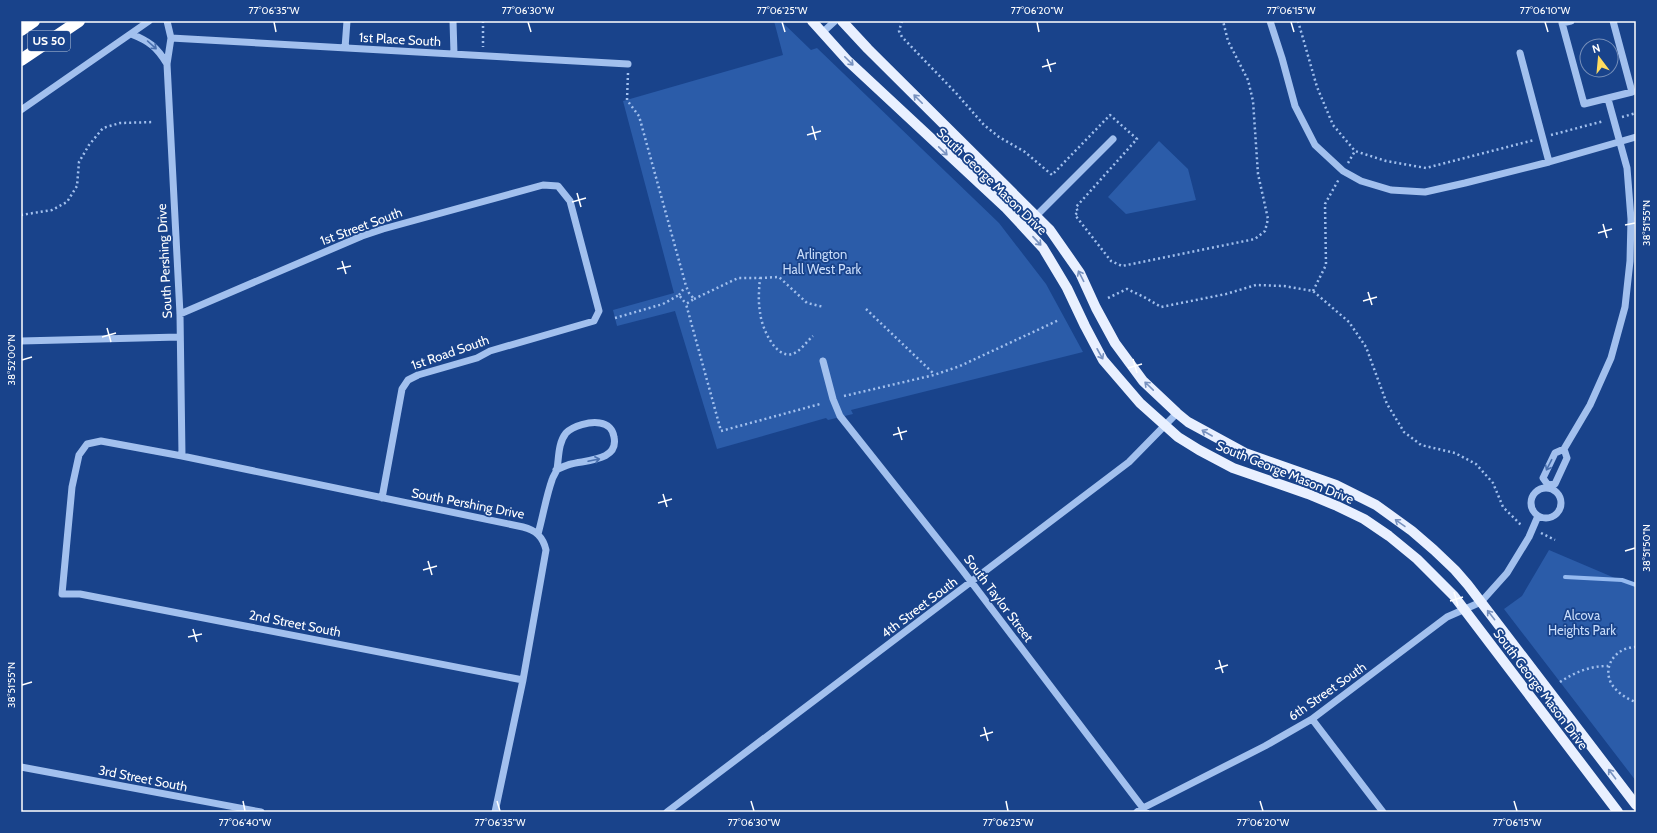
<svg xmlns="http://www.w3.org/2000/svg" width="1657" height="833" viewBox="0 0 1657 833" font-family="Cabin,sans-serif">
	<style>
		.green { fill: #2b5ca9 }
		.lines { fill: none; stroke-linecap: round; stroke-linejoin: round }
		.stream { stroke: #95baf0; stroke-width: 4 }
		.path { stroke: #a2c0ee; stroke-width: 2.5; stroke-dasharray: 2 3; stroke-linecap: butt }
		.minor { stroke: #a2c0ee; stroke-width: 7 }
		.major { stroke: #e9f0ff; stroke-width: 10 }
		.highway { stroke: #fff; stroke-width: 12 }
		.oneway { stroke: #496fae }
		.oneway2 { stroke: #7791bf }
		.ticks { fill: none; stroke: #fff; stroke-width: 1.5 }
		.labels { text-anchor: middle; stroke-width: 3.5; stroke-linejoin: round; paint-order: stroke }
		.shield { fill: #19438b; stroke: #bac7dc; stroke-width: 1 }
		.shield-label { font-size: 12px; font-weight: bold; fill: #fff }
		.street-label { font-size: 13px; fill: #fff; stroke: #19438b }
		.park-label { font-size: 13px; fill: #c8dcfa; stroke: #19438b }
		.neatline { fill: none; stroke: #fff; stroke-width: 1.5 }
		.ticks-label { font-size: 10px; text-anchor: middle; fill: #fff }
	</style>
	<rect width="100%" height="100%" fill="#19438b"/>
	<path class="green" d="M 774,21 L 781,21 L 811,50 L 817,48 L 999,223 L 1046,284 L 1083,352 L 851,410 L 853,414 L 828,420 L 826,418 L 717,449 L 675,311 L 617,326 L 613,310 L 674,293 L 623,101 L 783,55 Z
		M 1159,141 L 1188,169 L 1196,200 L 1126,214 L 1108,197 Z
		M 1549,550 L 1636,587 L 1636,781 L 1504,609 L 1522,596 Z"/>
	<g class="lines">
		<path class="stream" d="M 1565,577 L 1622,580 L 1636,585"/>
		<path class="path" d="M 483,21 L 483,47
			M 902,21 L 899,31 L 902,37 L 956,93 L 984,125 L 999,137 L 1025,152 L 1052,175 L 1110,115 L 1137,139 L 1076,207 L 1078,212 L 1075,215 L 1111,261 L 1122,266 L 1255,239 L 1265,231 L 1268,219 L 1258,174 L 1253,101 L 1248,80 L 1228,41 L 1223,21
			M 1298,21 L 1317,87 L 1333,125 L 1355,151 L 1386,161 L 1426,168 L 1534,140
			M 628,73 L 627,100 L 639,116 L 686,286 L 689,293 L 694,299 L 686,304 L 721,431 L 820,404
			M 1622,117 L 1636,113
			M 1551,135 L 1604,121
			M 1348,163 L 1355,151
			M 21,215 L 52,210 L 67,202 L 77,186 L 79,162 L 89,145 L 103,128 L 120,123 L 154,122
			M 760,278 L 779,277 L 807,303 L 824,307
			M 1313,291 L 1326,265 L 1325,204 L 1339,179
			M 679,295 L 685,287
			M 1108,298 L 1127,289 L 1144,297 L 1161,307 L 1226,294 L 1256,285 L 1284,286 L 1313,291 L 1349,322 L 1366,347 L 1387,404 L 1404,432 L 1421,445 L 1455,453 L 1476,464 L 1493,483 L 1503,507 L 1520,524 L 1523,526
			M 694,299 L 738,278 L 760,278 C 759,289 758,301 760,312 C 761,326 775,359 792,354 C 800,352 807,341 813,336
			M 866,309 L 934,374
			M 615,318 L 663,304 L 679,295 L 686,304
			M 844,396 L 934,375 L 960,366 L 1059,320
			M 1541,533 L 1555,540
			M 1636,647 C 1617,647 1602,665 1611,683 C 1616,692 1627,699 1636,702
			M 1560,682 C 1575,672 1590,666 1608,666"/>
		<path class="minor" d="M 167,21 L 171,38 L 167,64 L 180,314 L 182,456
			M 453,21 L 454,54
			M 1270,21 L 1282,58 L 1295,106 L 1315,145 L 1343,171 L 1361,181 L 1391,190 L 1425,192 L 1465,183 L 1549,162 L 1636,137
			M 1571,21 L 1562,23 L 1584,104 L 1632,92 L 1613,21
			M 823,32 L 835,21
			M 131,34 C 149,41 157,47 167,64
			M 171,38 L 628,64
			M 345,48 L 347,21
			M 1520,53 L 1549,162
			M 21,110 L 149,21
			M 1024,228 L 1113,139
			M 180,314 L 362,236 L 383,229 L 543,185 L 558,186 L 570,201 L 599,311 L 594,321 L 490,351 L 477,358 L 418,375 L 408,380 L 402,389 L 382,498
			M 21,341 L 179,337
			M 823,361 L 833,399 L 840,416 L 963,571 L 1146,812
			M 1548,485 L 1543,478 L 1555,453 L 1564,449 L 1590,405 L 1611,358 L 1625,307 L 1630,261 L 1631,219 L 1627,168 L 1608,99
			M 1548,485 L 1555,484 L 1567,458 L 1564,449
			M1531 503a15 15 0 1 1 30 0a15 15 0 1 1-30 0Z
			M 538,534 C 543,516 546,497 552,480 C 553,476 556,473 557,469 C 559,457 558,443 566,433 C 573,426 590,421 600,423 C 608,424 613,430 614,437 C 619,461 586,460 571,464 C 566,465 561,468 556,470
			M 1312,719 L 1383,812
			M 21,767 L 261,812
			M 495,812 L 523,680 L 546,550 C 543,537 536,530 523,527 L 182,456 L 101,441 L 87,444 L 79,455 L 72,487 L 62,594 L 80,594 L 523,680
			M 667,812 L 1129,462 L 1177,413
			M 1137,812 L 1143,808 L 1265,746 L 1312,719 L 1447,617 L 1481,602 L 1507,573 L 1529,537 L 1538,516"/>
		<path class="major" d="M 812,21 L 848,61 L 1006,208 L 1043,248 L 1067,288 L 1085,326 L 1103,360 L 1140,403 L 1178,437 L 1199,450 L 1233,468 L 1308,494 L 1337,506 L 1364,519 L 1389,536 L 1417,559 L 1454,596 L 1618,812
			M 842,21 L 868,49 L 1050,230 L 1080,273 L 1096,308 L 1115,343 L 1143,381 L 1177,413 L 1188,422 L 1245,453 L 1336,485 L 1376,505 L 1412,531 L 1434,550 L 1455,570 L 1468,585 L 1636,805"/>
		<path class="highway" d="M 21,30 L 34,21
			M 21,60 L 79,21"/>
	</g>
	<defs><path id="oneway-shaft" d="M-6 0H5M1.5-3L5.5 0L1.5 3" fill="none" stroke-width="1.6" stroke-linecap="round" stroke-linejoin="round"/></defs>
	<g class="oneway">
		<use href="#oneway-shaft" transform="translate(152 45) rotate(42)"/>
		<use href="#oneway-shaft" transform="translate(594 460) rotate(-12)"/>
		<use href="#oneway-shaft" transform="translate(1549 465) rotate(117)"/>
	</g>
	<g class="oneway2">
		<use href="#oneway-shaft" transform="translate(849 61) rotate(45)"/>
		<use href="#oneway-shaft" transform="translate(918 99) rotate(-135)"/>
		<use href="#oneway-shaft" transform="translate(943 151) rotate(44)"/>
		<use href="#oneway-shaft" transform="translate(1037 241) rotate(47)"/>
		<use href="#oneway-shaft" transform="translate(1081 276) rotate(-117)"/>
		<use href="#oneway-shaft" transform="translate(1100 354) rotate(61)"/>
		<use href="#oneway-shaft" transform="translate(1149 386) rotate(-136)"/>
		<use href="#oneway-shaft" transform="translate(1207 433) rotate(-150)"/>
		<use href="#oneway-shaft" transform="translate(1400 523) rotate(-145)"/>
		<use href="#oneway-shaft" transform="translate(1491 615) rotate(-128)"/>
		<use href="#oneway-shaft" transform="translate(1612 774) rotate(-127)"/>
	</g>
	<path class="ticks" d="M 274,22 L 276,32M 528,22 L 531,32M 782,22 L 785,32M 1037,22 L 1039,32M 1291,22 L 1294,32M 1545,22 L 1548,32M 1047,59 L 1051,72M 1042,67 L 1056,63M 812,126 L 816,140M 807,135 L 821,131M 577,193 L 581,207M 572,202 L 586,198M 1603,224 L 1607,238M 1625,225 L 1635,223M 1598,233 L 1612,229M 342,261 L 346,274M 337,269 L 351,266M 1368,292 L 1372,305M 1363,301 L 1377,297M 107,328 L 111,342M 102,337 L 116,333M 1133,359 L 1137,373M 22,360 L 32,357M 1128,368 L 1142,364M 898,427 L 902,440M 893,435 L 907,431M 663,494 L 667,507M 658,503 L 672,499M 1625,551 L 1635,548M 428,561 L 432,575M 423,570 L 437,566M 1454,592 L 1458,606M 1450,601 L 1463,597M 193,629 L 197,642M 188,637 L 202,634M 1219,660 L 1223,673M 1215,669 L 1228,665M 22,685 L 32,682M 984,727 L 988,741M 980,736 L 993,732M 243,801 L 245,811M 497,801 L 500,811M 751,801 L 754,811M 1006,801 L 1008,811M 1260,801 L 1263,811M 1514,801 L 1517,811"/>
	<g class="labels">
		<rect class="shield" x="28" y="31" width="42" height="20" rx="3"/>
		<g class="shield-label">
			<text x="49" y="45">US 50</text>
		</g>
		<g class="street-label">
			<text transform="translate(400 39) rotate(3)" y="5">1st Place South</text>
			<text transform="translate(992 181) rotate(44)" y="5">South George Mason Drive</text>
			<text transform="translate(361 226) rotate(-20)" y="5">1st Street South</text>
			<text transform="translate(164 261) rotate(-93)" y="5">South Pershing Drive</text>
			<text transform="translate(450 352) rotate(-19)" y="5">1st Road South</text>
			<text transform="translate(1285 472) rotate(22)" y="5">South George Mason Drive</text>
			<text transform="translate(468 503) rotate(11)" y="5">South Pershing Drive</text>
			<text transform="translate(999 598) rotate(53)" y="5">South Taylor Street</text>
			<text transform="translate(919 607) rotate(-37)" y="5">4th Street South</text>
			<text transform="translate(295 623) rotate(11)" y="5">2nd Street South</text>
			<text transform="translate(1541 689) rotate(53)" y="5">South George Mason Drive</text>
			<text transform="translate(1327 691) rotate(-35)" y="5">6th Street South</text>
			<text transform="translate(143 778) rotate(11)" y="5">3rd Street South</text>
		</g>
		<g class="park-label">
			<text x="822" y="259">Arlington<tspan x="822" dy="15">Hall West Park</tspan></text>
			<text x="1582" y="620">Alcova<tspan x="1582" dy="15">Heights Park</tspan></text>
		</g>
	</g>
	<rect width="1657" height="833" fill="none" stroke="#19438b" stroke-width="44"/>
	<g transform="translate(1599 58) rotate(344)"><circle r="19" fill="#19438b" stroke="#758eb9"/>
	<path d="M0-3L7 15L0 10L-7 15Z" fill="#ffdb5f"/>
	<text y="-6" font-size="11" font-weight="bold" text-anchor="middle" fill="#ffffff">N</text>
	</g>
	<rect x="22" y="22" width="1613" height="789" class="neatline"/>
	<g class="ticks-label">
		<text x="274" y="14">77°06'35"W</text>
		<text x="528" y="14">77°06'30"W</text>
		<text x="782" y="14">77°06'25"W</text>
		<text x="1037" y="14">77°06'20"W</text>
		<text x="1291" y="14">77°06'15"W</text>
		<text x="1545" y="14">77°06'10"W</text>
		<text transform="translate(1646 223) rotate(-90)" y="4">38°51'55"N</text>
		<text transform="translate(11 360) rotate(-90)" y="4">38°52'00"N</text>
		<text transform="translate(1646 548) rotate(-90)" y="4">38°51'50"N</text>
		<text transform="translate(11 685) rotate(-90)" y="4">38°51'55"N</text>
		<text x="245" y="826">77°06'40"W</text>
		<text x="500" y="826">77°06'35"W</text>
		<text x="754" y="826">77°06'30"W</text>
		<text x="1008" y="826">77°06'25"W</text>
		<text x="1263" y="826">77°06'20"W</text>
		<text x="1517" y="826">77°06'15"W</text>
	</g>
</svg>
